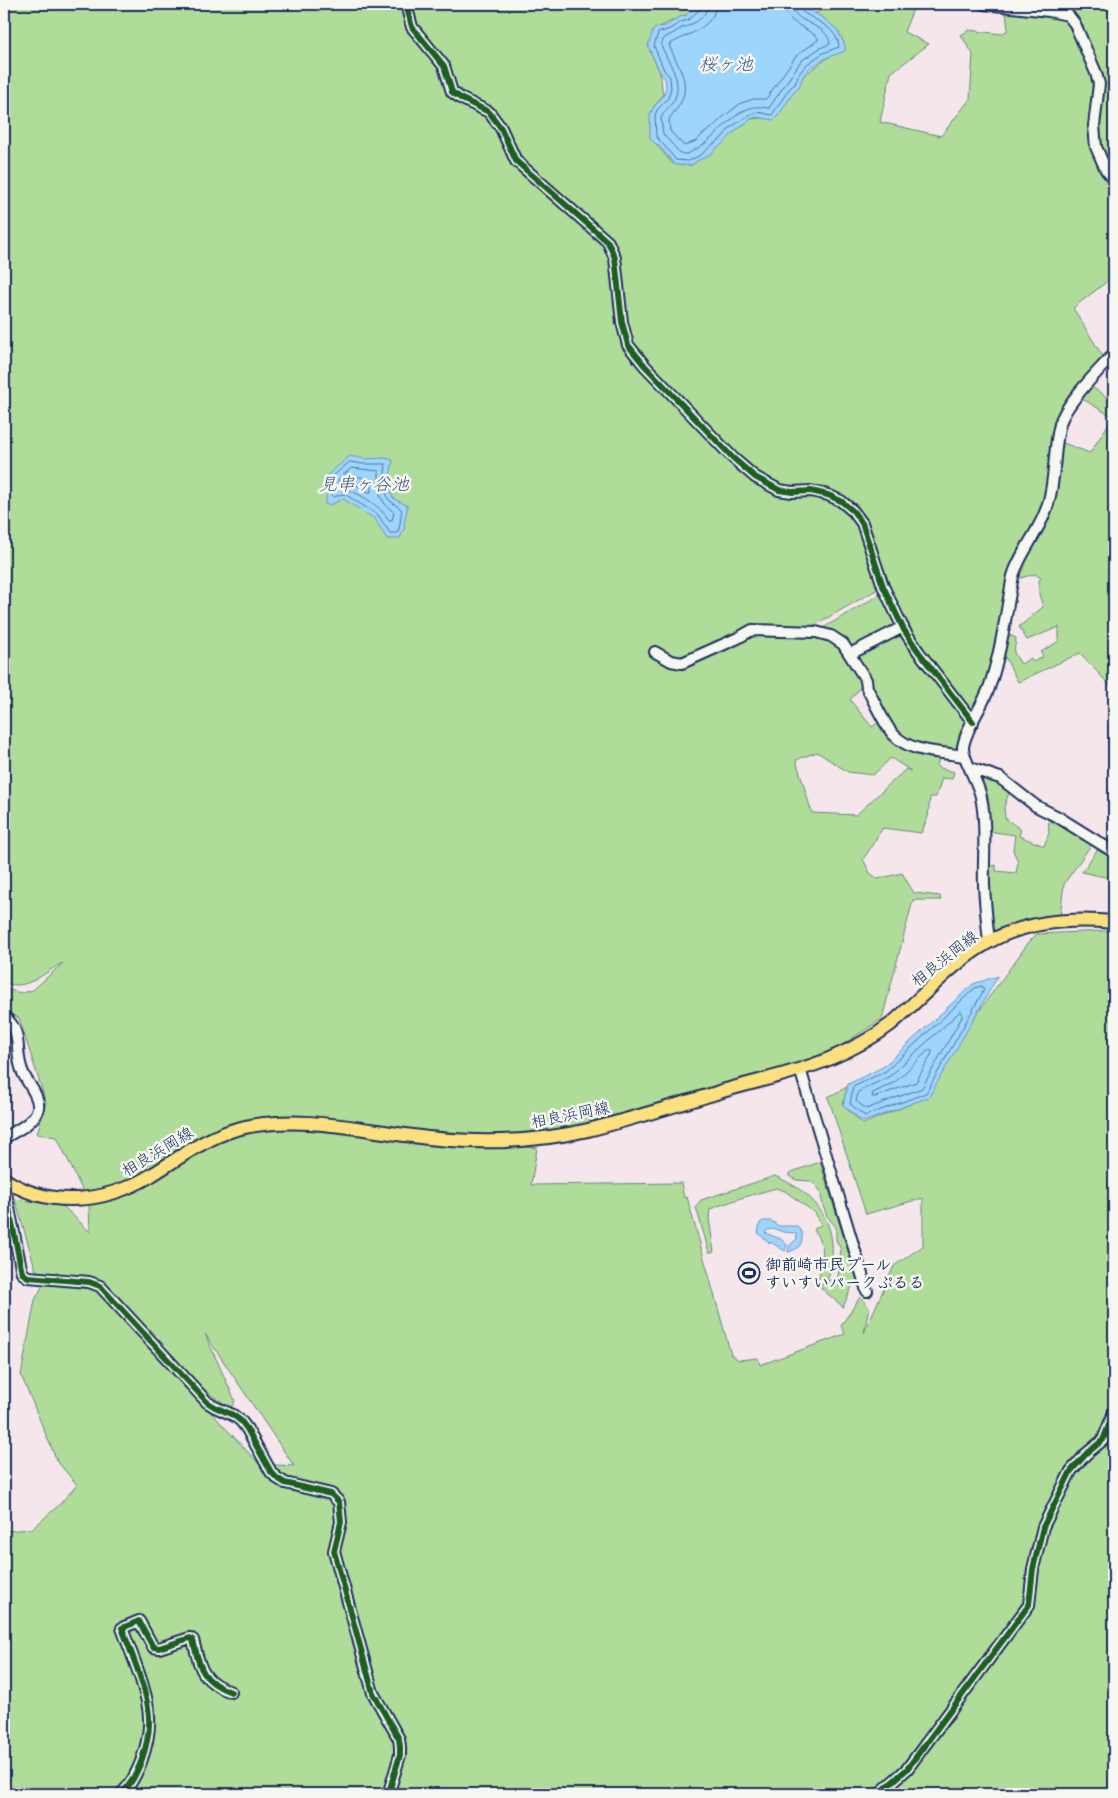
<svg xmlns="http://www.w3.org/2000/svg" width="1118" height="1798" viewBox="0 0 1118 1798" font-family="Mynerve,'Klee One',sans-serif">
	<style>
		.green { fill: #b0dc9a; stroke: #66867c; fill-rule: evenodd }
		.water { fill: #9ed5fd; stroke: #6a93bd }
		.lines { fill: none; stroke-linecap: round; stroke-linejoin: round }
		.shore { stroke: #4f719e; stroke-width: 1 }
		.minor-casing { stroke: #1b2f5e; stroke-width: 14 }
		.major-casing { stroke: #1b2f5e; stroke-width: 16 }
		.minor { stroke: #f6f6f2; stroke-width: 10 }
		.major { stroke: #fce080; stroke-width: 12 }
		.cycleway-casing { stroke: #f6f6f2; stroke-width: 9 }
		.cycleway { stroke: #1b5e20; stroke-width: 6 }
		.labels { text-anchor: middle; stroke-width: 5; stroke-linejoin: round; paint-order: stroke }
		.street-label { font-size: 16px; fill: #1b2f5e; stroke: #f6f6f2 }
		.poi-label { font-size: 16px; font-weight: bold; fill: #1b2f5e; stroke: #f6f6f2; text-anchor: start }
		.water-label { font-size: 18px; font-style: italic; fill: #3c5886; stroke: #f6f6f2 }
	</style>
	<rect width="100%" height="100%" fill="#f5e6ec"/>
	<filter id="ink" filterUnits="userSpaceOnUse"><feTurbulence type="fractalNoise" baseFrequency=".02" numOctaves="2"/><feDisplacementMap in="SourceGraphic" scale="10" xChannelSelector="R" yChannelSelector="G"/><feConvolveMatrix kernelMatrix="1 2 1 2 8 2 1 2 1" color-interpolation-filters="sRGB"/></filter>
	<g filter="url(#ink)">
		<path class="green" d="M 4,4 L 698,4 L 688,14 L 656,28 L 650,51 L 660,72 L 663,95 L 653,108 L 651,138 L 672,163 L 692,165 L 751,119 L 778,116 L 803,76 L 845,45 L 838,31 L 815,13 L 835,4 L 915,4 L 904,32 L 929,44 L 891,73 L 880,122 L 941,136 L 970,99 L 973,54 L 961,35 L 969,30 L 1001,34 L 1008,30 L 1005,4 L 1114,4 L 1114,276 L 1073,308 L 1105,360 L 1083,391 L 1089,385 L 1111,400 L 1114,398 L 1114,599 L 1112,613 L 1114,690 L 1080,653 L 1018,682 L 1003,653 L 1007,634 L 1016,638 L 1014,653 L 1021,664 L 1031,658 L 1033,662 L 1043,657 L 1041,652 L 1059,641 L 1059,627 L 1027,640 L 1019,627 L 1043,607 L 1039,594 L 1039,580 L 1041,578 L 1035,574 L 1013,580 C 1007,605 991,698 976,712 C 974,714 971,715 969,716 L 962,707 L 969,718 L 957,751 L 908,745 L 893,725 L 866,680 L 850,700 L 872,727 L 883,719 C 885,724 887,730 890,734 C 900,748 923,754 939,756 L 937,767 L 954,772 L 952,779 L 942,778 L 936,797 L 930,797 L 928,817 L 921,833 L 883,828 C 875,838 871,849 863,859 L 870,873 L 878,879 L 902,873 L 914,893 L 940,896 L 941,900 L 913,900 L 882,1019 L 831,1052 L 665,1106 L 550,1137 L 454,1140 L 537,1148 L 531,1185 L 681,1183 L 684,1198 L 687,1197 L 731,1355 L 739,1360 L 758,1358 L 760,1365 L 845,1334 L 841,1326 L 860,1297 L 869,1307 L 864,1333 L 894,1266 L 923,1246 L 923,1198 L 866,1214 L 828,1097 L 847,1087 L 843,1105 L 863,1124 L 929,1096 L 929,1091 L 976,1015 L 1029,942 L 1037,934 L 1106,931 L 1114,935 L 1114,1794 L 4,1794 L 4,1531 L 32,1529 L 59,1505 L 77,1485 L 57,1461 L 21,1375 L 35,1300 L 44,1283 L 97,1290 L 259,1464 L 294,1466 L 205,1334 L 235,1401 L 231,1408 L 207,1392 L 108,1286 L 89,1277 L 36,1271 L 15,1199 L 63,1206 L 90,1232 L 89,1202 L 112,1196 L 125,1189 L 87,1200 L 57,1137 L 37,1134 L 46,1102 L 19,1018 L 4,1011 L 4,989 L 22,993 L 33,990 L 63,963 C 45,971 26,993 4,982 ZM 1079,397 L 1113,417 L 1090,453 L 1058,441 L 1060,423 ZM 878,589 L 881,594 L 816,632 L 825,638 L 804,631 ZM 817,752 L 848,772 L 873,775 L 891,758 L 911,771 L 906,769 L 856,815 L 812,813 L 796,760 ZM 302,1122 L 436,1138 L 436,1139 L 295,1126 L 226,1136 L 238,1129 Z
			M 976,771 L 988,776 L 1010,790 L 1004,807 L 1005,818 L 1021,830 L 1019,836 L 1044,846 L 1049,833 L 1048,817 L 1063,820 L 1091,845 L 1064,884 L 1060,916 L 991,932 L 988,867 L 996,865 L 996,871 L 1016,873 L 1018,862 L 1013,850 L 1015,835 L 987,831 Z
			M 1097,850 L 1114,859 L 1114,879 L 1082,872 Z
			M 820,1162 L 858,1283 L 852,1286 L 843,1307 L 821,1288 L 823,1284 L 818,1282 L 823,1256 L 822,1246 L 814,1229 L 821,1225 L 815,1213 L 785,1191 L 776,1188 L 741,1198 L 710,1209 L 709,1218 L 714,1252 L 709,1252 L 696,1207 L 701,1200 L 775,1176 C 783,1180 792,1184 799,1189 C 831,1211 839,1245 827,1281 L 838,1278 L 841,1249 L 836,1240 L 836,1227 L 827,1216 L 823,1206 L 820,1190 L 811,1181 L 796,1180 L 789,1176 L 789,1173 Z"/>
		<path class="water" d="M 698,4 L 799,4 L 825,19 L 838,31 L 845,45 L 845,51 L 826,58 L 810,68 L 803,76 L 799,88 L 794,92 L 778,116 L 773,120 L 757,117 L 751,119 L 734,132 L 724,143 L 715,149 L 713,152 L 704,158 L 698,160 L 692,165 L 675,165 L 661,148 L 650,139 L 650,115 L 653,108 L 663,96 L 666,88 L 665,79 L 660,72 L 648,46 L 653,30 L 656,28 L 668,25 L 679,17 L 685,16 Z
			M 350,456 L 365,459 L 385,458 L 393,460 L 389,482 L 393,498 L 408,506 L 404,523 L 405,527 L 400,538 L 387,539 L 375,519 L 343,499 L 329,505 L 325,504 L 328,489 L 325,477 Z
			M 998,976 L 929,1097 L 863,1122 L 843,1105 L 848,1084 L 883,1067 L 973,984 Z
			M 763,1221 L 771,1221 L 779,1226 L 797,1226 L 802,1233 C 803,1245 799,1249 788,1252 L 789,1246 L 797,1239 L 796,1233 L 783,1232 L 775,1229 L 767,1230 L 765,1233 L 781,1239 L 787,1245 L 785,1251 L 772,1243 L 769,1243 L 758,1233 L 760,1223 Z"/>
		<g class="lines">
			<path class="shore" d="M 702,4 L 700,9 L 688,20 L 681,22 L 670,29 L 658,33 L 654,46 L 664,70 L 670,77 L 671,88 L 668,98 L 657,110 L 655,116 L 656,136 L 676,160 L 689,161 L 702,154 L 712,145 L 721,139 L 730,128 L 749,115 L 757,112 L 772,115 L 789,89 L 795,84 L 799,74 L 806,65 L 823,53 L 839,47 C 837,21 799,18 797,4
				M 708,4 C 707,18 694,24 682,28 C 676,31 671,35 664,38 L 661,45 C 668,63 685,82 673,102 C 669,107 664,111 661,118 L 663,134 L 680,153 C 682,153 685,155 687,154 C 690,153 692,151 694,150 C 715,141 732,111 754,107 C 759,106 764,108 769,108 L 801,61 L 820,48 L 830,44 C 829,23 793,25 791,4
				M 716,4 C 715,29 685,34 669,45 C 677,65 692,82 680,104 C 677,110 671,114 669,120 L 670,131 L 684,146 L 696,141 L 703,134 L 712,128 L 722,118 L 741,103 L 754,99 L 766,99 L 796,56 L 818,40 L 818,38 C 806,26 785,24 784,4
				M 350,462 L 364,464 L 386,464 L 384,482 L 388,499 L 402,510 C 400,517 401,527 397,533 L 390,533 L 378,515 L 346,495 L 342,494 L 334,497 L 332,496 L 331,478 Z
				M 352,468 L 379,471 C 379,490 377,500 394,512 L 392,520 L 389,520 C 379,504 356,491 339,487 L 338,480 Z
				M 355,476 L 370,479 L 371,492 L 368,492 L 352,482 L 351,479 Z
				M 982,986 L 984,990 L 926,1093 L 865,1116 L 850,1104 L 853,1087 L 886,1071 L 975,988 Z
				M 961,1011 L 963,1015 L 922,1088 L 866,1109 L 856,1101 L 858,1092 L 890,1076 Z
				M 929,1050 L 932,1051 L 932,1053 L 916,1082 L 875,1097 L 872,1097 L 873,1093 L 895,1082 Z"/>
			<g class="minor-casing">
				<path id="minor" d="M 404,4 L 407,8 L 412,27 L 444,66 L 452,92 L 462,99 L 489,112 L 501,128 L 516,161 L 608,242 L 615,258 L 622,322 L 628,345 L 645,366 L 733,458 L 755,477 L 779,490 L 792,492 L 811,491 L 828,495 L 841,501 L 853,511 L 862,523 L 883,586 L 904,630 L 918,651 L 973,722
					M 984,4 L 1049,11 L 1068,15 L 1075,24 L 1096,73 L 1099,84 L 1094,126 L 1096,147 L 1106,170 L 1114,179
					M 655,652 L 671,661 L 682,663 L 738,638 L 752,630 L 816,632 L 831,636 L 843,644 L 866,680 L 867,688 C 873,699 886,728 894,735 C 911,753 941,752 964,756
					M 850,654 L 903,627
					M 970,768 L 1000,778 L 1036,806 L 1058,817 L 1114,852
					M 989,942 C 987,923 985,904 984,885 C 983,856 987,826 981,797 C 979,784 962,757 963,747 C 966,728 982,707 989,688 C 1001,653 1006,613 1013,576 C 1021,550 1041,530 1048,504 C 1056,478 1053,450 1060,424 C 1065,404 1099,370 1114,354
					M 4,1016 C 25,1034 13,1051 23,1073 C 27,1083 40,1096 38,1108 C 35,1123 15,1131 4,1138
					M 800,1069 L 867,1291
					M 4,1183 L 22,1273 L 28,1277 L 89,1282 L 100,1286 L 207,1402 L 215,1407 L 233,1415 L 241,1421 L 247,1429 L 271,1472 L 277,1478 L 285,1483 L 331,1494 L 339,1502 L 341,1522 L 334,1551 L 373,1693 L 399,1739 L 400,1747 L 400,1755 L 389,1792 L 387,1794
					M 121,1794 C 131,1785 136,1774 141,1762 C 146,1748 150,1731 149,1717 C 148,1691 131,1653 122,1628 L 139,1621 L 153,1647 L 159,1648 L 190,1638 L 193,1640 C 200,1668 201,1681 231,1692
					M 879,1794 L 907,1769 L 1029,1605 L 1033,1569 L 1043,1527 L 1071,1471 L 1086,1454 L 1103,1440 L 1114,1412"/>
			</g>
			<g class="major-casing">
				<path id="major" d="M 4,1179 C 49,1209 105,1203 150,1176 C 181,1157 208,1135 245,1127 C 299,1116 351,1128 405,1135 C 466,1144 528,1144 588,1130 C 635,1118 680,1104 726,1090 C 760,1080 796,1073 829,1059 C 850,1050 873,1038 891,1024 C 923,997 950,964 987,943 C 1025,921 1071,918 1114,922"/>
			</g>
			<use href="#minor" class="minor"/>
			<use href="#major" class="major"/>
			<g class="cycleway-casing">
				<path id="cycleway" d="M 404,4 L 407,8 L 412,27 L 444,66 L 452,92 L 462,99 L 489,112 L 501,128 L 516,161 L 608,242 L 615,258 L 622,322 L 628,345 L 645,366 L 733,458 L 755,477 L 779,490 L 792,492 L 811,491 L 828,495 L 841,501 L 853,511 L 862,523 L 883,586 L 904,630 L 918,651 L 973,722
					M 4,1183 L 22,1273 L 28,1277 L 89,1282 L 100,1286 L 207,1402 L 215,1407 L 233,1415 L 241,1421 L 247,1429 L 271,1472 L 277,1478 L 285,1483 L 331,1494 L 339,1502 L 341,1522 L 334,1551 L 373,1693 L 399,1739 L 400,1747 L 400,1755 L 389,1792 L 387,1794
					M 121,1794 C 131,1785 136,1774 141,1762 C 146,1748 150,1731 149,1717 C 148,1691 131,1653 122,1628 L 139,1621 L 153,1647 L 159,1648 L 190,1638 L 193,1640 C 200,1668 201,1681 231,1692
					M 879,1794 L 907,1769 L 1029,1605 L 1033,1569 L 1043,1527 L 1071,1471 L 1086,1454 L 1103,1440 L 1114,1412"/>
			</g>
			<use href="#cycleway" class="cycleway"/>
		</g>
	</g>
	<defs>
		<g id="stadium-ring" transform="scale(1.125)"><circle r="9.5" fill="#f6f6f2" stroke="#1b2f5e" stroke-width="1.5"/><path d="M0-5a6.5 5 0 1 0 0 10a6.5 5 0 1 0 0-10ZM-3.5-1.8h7v3.6h-7Z" fill="#1b2f5e"/></g>
	</defs>
	<g fill-rule="evenodd">
		<use href="#stadium-ring" x="749" y="1273"/>
	</g>
	<g class="labels">
		<g class="street-label">
			<text transform="translate(944 958) rotate(-38)" y="6">相良浜岡線</text>
			<text transform="translate(570 1114) rotate(-11)" y="6">相良浜岡線</text>
			<text transform="translate(157 1151) rotate(-31)" y="6">相良浜岡線</text>
		</g>
		<g class="poi-label">
			<text x="765" y="1270">御前崎市民プール<tspan x="765" dy="18">すいすいパークぷるる</tspan></text>
		</g>
		<g class="water-label">
			<text x="726" y="70">桜ヶ池</text>
			<text x="364" y="490">見串ヶ谷池</text>
		</g>
	</g>
	<rect width="1118" height="1798" fill="none" stroke="#f6f6f2" stroke-width="20"/>
	<rect x="10" y="10" width="1098" height="1778" fill="none" stroke="#1b2f5e" stroke-width="2" filter="url(#ink)"/>
</svg>
